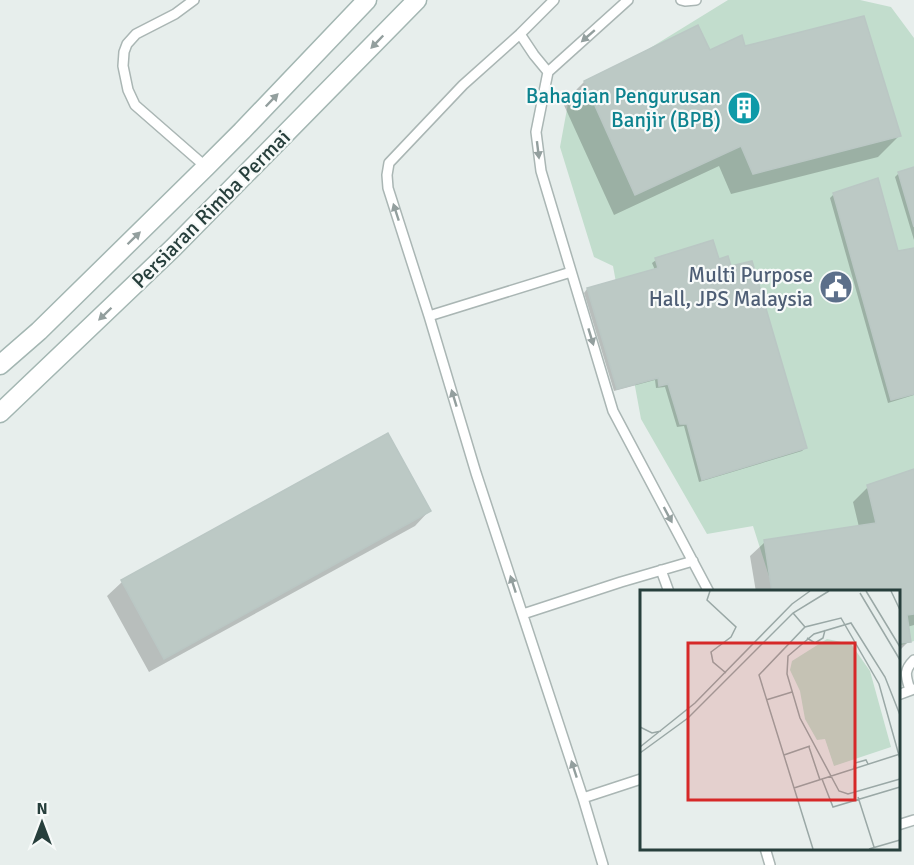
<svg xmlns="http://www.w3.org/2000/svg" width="914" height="865" viewBox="0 0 914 865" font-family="Signika,sans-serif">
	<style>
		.green { fill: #c2ddcd }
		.shadow { fill: #0003 }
		.building { fill: #bcc9c5; stroke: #bac7c4; stroke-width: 1.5 }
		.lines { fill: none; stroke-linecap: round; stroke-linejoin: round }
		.service-casing { stroke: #aab6b4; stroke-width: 12 }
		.secondary-casing { stroke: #a3b6b2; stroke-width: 21 }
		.service { stroke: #fff; stroke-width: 9 }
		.secondary { stroke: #fff; stroke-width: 18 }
		.oneway { fill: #939f9e }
		.labels { text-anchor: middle; stroke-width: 4.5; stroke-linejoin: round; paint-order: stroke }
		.culture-label { font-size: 21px; fill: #0d838f; stroke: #f7faf9; text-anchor: end }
		.street-label { font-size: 21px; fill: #273f3c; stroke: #f7faf9 }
		.service-label { font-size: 21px; fill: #4e5e75; stroke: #f7faf9; text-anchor: end }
		.inset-road { fill: none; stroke: #9aa8a6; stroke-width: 1.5 }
		.view { fill: #d62828; fill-opacity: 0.15; stroke: #d62828; stroke-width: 3 }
		.inset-edge { fill: none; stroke: #273f3c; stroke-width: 3 }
	</style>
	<rect width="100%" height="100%" fill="#e7eeec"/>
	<path class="green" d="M 728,0 L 860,0 L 891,7 L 914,38 L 914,641 L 898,646 L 898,592 L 774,592 L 753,526 L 707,534 L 641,419 L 613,266 L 594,257 L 560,147 L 569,98 Z"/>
	<path class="shadow" d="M 698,27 L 710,52 L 744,48 L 900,135 L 878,157 L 731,194 L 719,166 L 614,215 L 563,103 L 584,82 Z
		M 914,169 L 914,240 L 895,177 L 899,173 Z
		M 877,180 L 897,253 L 914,250 L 914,395 L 888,403 L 830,198 L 833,195 Z
		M 656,260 L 718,261 L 805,448 L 802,451 L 699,482 L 684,426 L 677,427 L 665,387 L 656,388 L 655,380 L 614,391 L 584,293 L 587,289 L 655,270 L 652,263 Z
		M 387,435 L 429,511 L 415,526 L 149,672 L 107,596 L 122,582 Z
		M 914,470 L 914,625 L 907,627 L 909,641 L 898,652 L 898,592 L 756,592 L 750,556 L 765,542 L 859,527 L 853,502 L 868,487 Z"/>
	<path class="building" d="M 864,16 L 901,136 L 753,174 L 741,146 L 635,195 L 584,81 L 698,25 L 710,50 L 742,35 L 745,46 Z
		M 914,167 L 914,227 L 898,172 Z
		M 878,178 L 898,251 L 914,248 L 914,394 L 891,400 L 833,193 Z
		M 713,240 L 719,259 L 728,256 L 731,266 L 752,261 L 807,448 L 702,480 L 687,424 L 680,424 L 668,384 L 659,386 L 658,378 L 617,389 L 587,288 L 658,268 L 655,258 Z
		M 388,433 L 431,511 L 164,659 L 121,580 Z
		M 914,469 L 914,614 L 907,615 L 911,642 L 898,643 L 898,592 L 772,592 L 764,540 L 876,523 L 867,485 Z"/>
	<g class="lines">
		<g class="service-casing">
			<path id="service" d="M 194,0 L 175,14 L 136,34 L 127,44 L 124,52 L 123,66 L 128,90 L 135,105 L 206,167
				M 554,0 L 520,34 L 463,85 L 389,163 L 387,175 L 388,188 L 429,316 L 476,473 L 583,798 L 603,865
				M 628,0 L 548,72 L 536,132 L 541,171 L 613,411 L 709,592
				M 681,0 L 685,1 L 696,0
				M 520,34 L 534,55 L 548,72
				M 429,316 L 571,272
				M 661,570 L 669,592
				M 523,614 L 621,582 L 693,561
				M 910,690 C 906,676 903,671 914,660
				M 898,695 L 914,689
				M 583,798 L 641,779
				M 898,825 L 914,820
				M 765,848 L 770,865"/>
		</g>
		<g class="secondary-casing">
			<path id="secondary" d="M 0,365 L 39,331 L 206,167 L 242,131 L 367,0
				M 0,413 L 173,248 L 417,0"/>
		</g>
		<use href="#service" class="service"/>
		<use href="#secondary" class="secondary"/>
	</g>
	<defs><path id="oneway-solid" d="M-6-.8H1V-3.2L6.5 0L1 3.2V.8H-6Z" transform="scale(1.5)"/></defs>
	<g class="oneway">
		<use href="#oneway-solid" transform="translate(588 36) rotate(139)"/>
		<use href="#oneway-solid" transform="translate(377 42) rotate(134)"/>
		<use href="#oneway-solid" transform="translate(272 100) rotate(-46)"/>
		<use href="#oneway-solid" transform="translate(538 150) rotate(83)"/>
		<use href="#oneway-solid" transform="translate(396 212) rotate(-108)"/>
		<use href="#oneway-solid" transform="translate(134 238) rotate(-44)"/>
		<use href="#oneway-solid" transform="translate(105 314) rotate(136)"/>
		<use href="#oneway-solid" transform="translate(591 337) rotate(73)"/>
		<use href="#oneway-solid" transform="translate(454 398) rotate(-107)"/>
		<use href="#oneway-solid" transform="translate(668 515) rotate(62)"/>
		<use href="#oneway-solid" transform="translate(513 584) rotate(-108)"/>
		<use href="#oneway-solid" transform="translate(574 769) rotate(-108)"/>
	</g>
	<defs>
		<g id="building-disc" transform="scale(1.725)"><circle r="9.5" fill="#0f9aa8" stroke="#f7faf9"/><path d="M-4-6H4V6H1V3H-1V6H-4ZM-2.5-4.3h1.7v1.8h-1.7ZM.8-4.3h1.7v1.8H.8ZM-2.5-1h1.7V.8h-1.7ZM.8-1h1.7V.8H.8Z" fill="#fff"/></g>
		<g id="civic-disc" transform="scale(1.725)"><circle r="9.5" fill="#5c6f8a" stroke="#f7faf9"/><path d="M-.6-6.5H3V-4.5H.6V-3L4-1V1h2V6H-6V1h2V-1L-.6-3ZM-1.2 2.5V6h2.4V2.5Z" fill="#fff"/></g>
	</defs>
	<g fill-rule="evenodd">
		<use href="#building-disc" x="744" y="108"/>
		<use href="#civic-disc" x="836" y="287"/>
	</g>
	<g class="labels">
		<g class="culture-label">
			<text x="721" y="103">Bahagian Pengurusan<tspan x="721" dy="24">Banjir (BPB)</tspan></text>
		</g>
		<g class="street-label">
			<text transform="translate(211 209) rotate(-45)" y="7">Persiaran Rimba Permai</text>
		</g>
		<g class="service-label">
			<text x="813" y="282">Multi Purpose<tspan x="813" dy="24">Hall, JPS Malaysia</tspan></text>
		</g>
	</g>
	<g transform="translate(640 590)">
		<rect width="260" height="260" fill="#e7eeec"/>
		<path d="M 187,49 L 211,54 L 230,81 L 251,157 L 194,176 L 185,149 L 177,150 L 165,129 L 160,101 L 150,80 L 152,71 Z" fill="#c2ddcd"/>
		<path class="inset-road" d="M 70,1 L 67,10 L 96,37 L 91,47 L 71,62 L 73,72 L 86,83M 226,1 L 260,57M 251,1 L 260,20M 220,3 L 260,70M 153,23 L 165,37M 167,48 L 175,53 L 183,48 L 185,40M 126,110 L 152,102M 260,125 L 245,87 L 211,33 L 174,44 L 148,66 L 147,84 L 160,128 L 199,201 L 208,204 L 260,189M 0,137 L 12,143 L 21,141M 0,157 L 55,113 L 152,14 L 170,1M 169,157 L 180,190M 0,163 L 48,128 L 153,23 L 189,1M 144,165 L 170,156M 214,178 L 215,173 L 226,170 L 228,174M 182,189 L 193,217 L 260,197M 154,198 L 260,164M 218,207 L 234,257M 173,259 L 119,85 L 165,37 L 201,28 L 239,94 L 260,169M 229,259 L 260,250"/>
		<path class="view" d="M 48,53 L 215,53 L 215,210 L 48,210 Z"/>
		<rect width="260" height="260" class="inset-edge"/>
	</g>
	<g transform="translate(42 823)" stroke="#f7faf9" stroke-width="4.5" paint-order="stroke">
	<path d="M0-4.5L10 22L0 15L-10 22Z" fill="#273f3c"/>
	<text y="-9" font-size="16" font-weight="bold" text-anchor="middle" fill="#273f3c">N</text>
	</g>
</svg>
